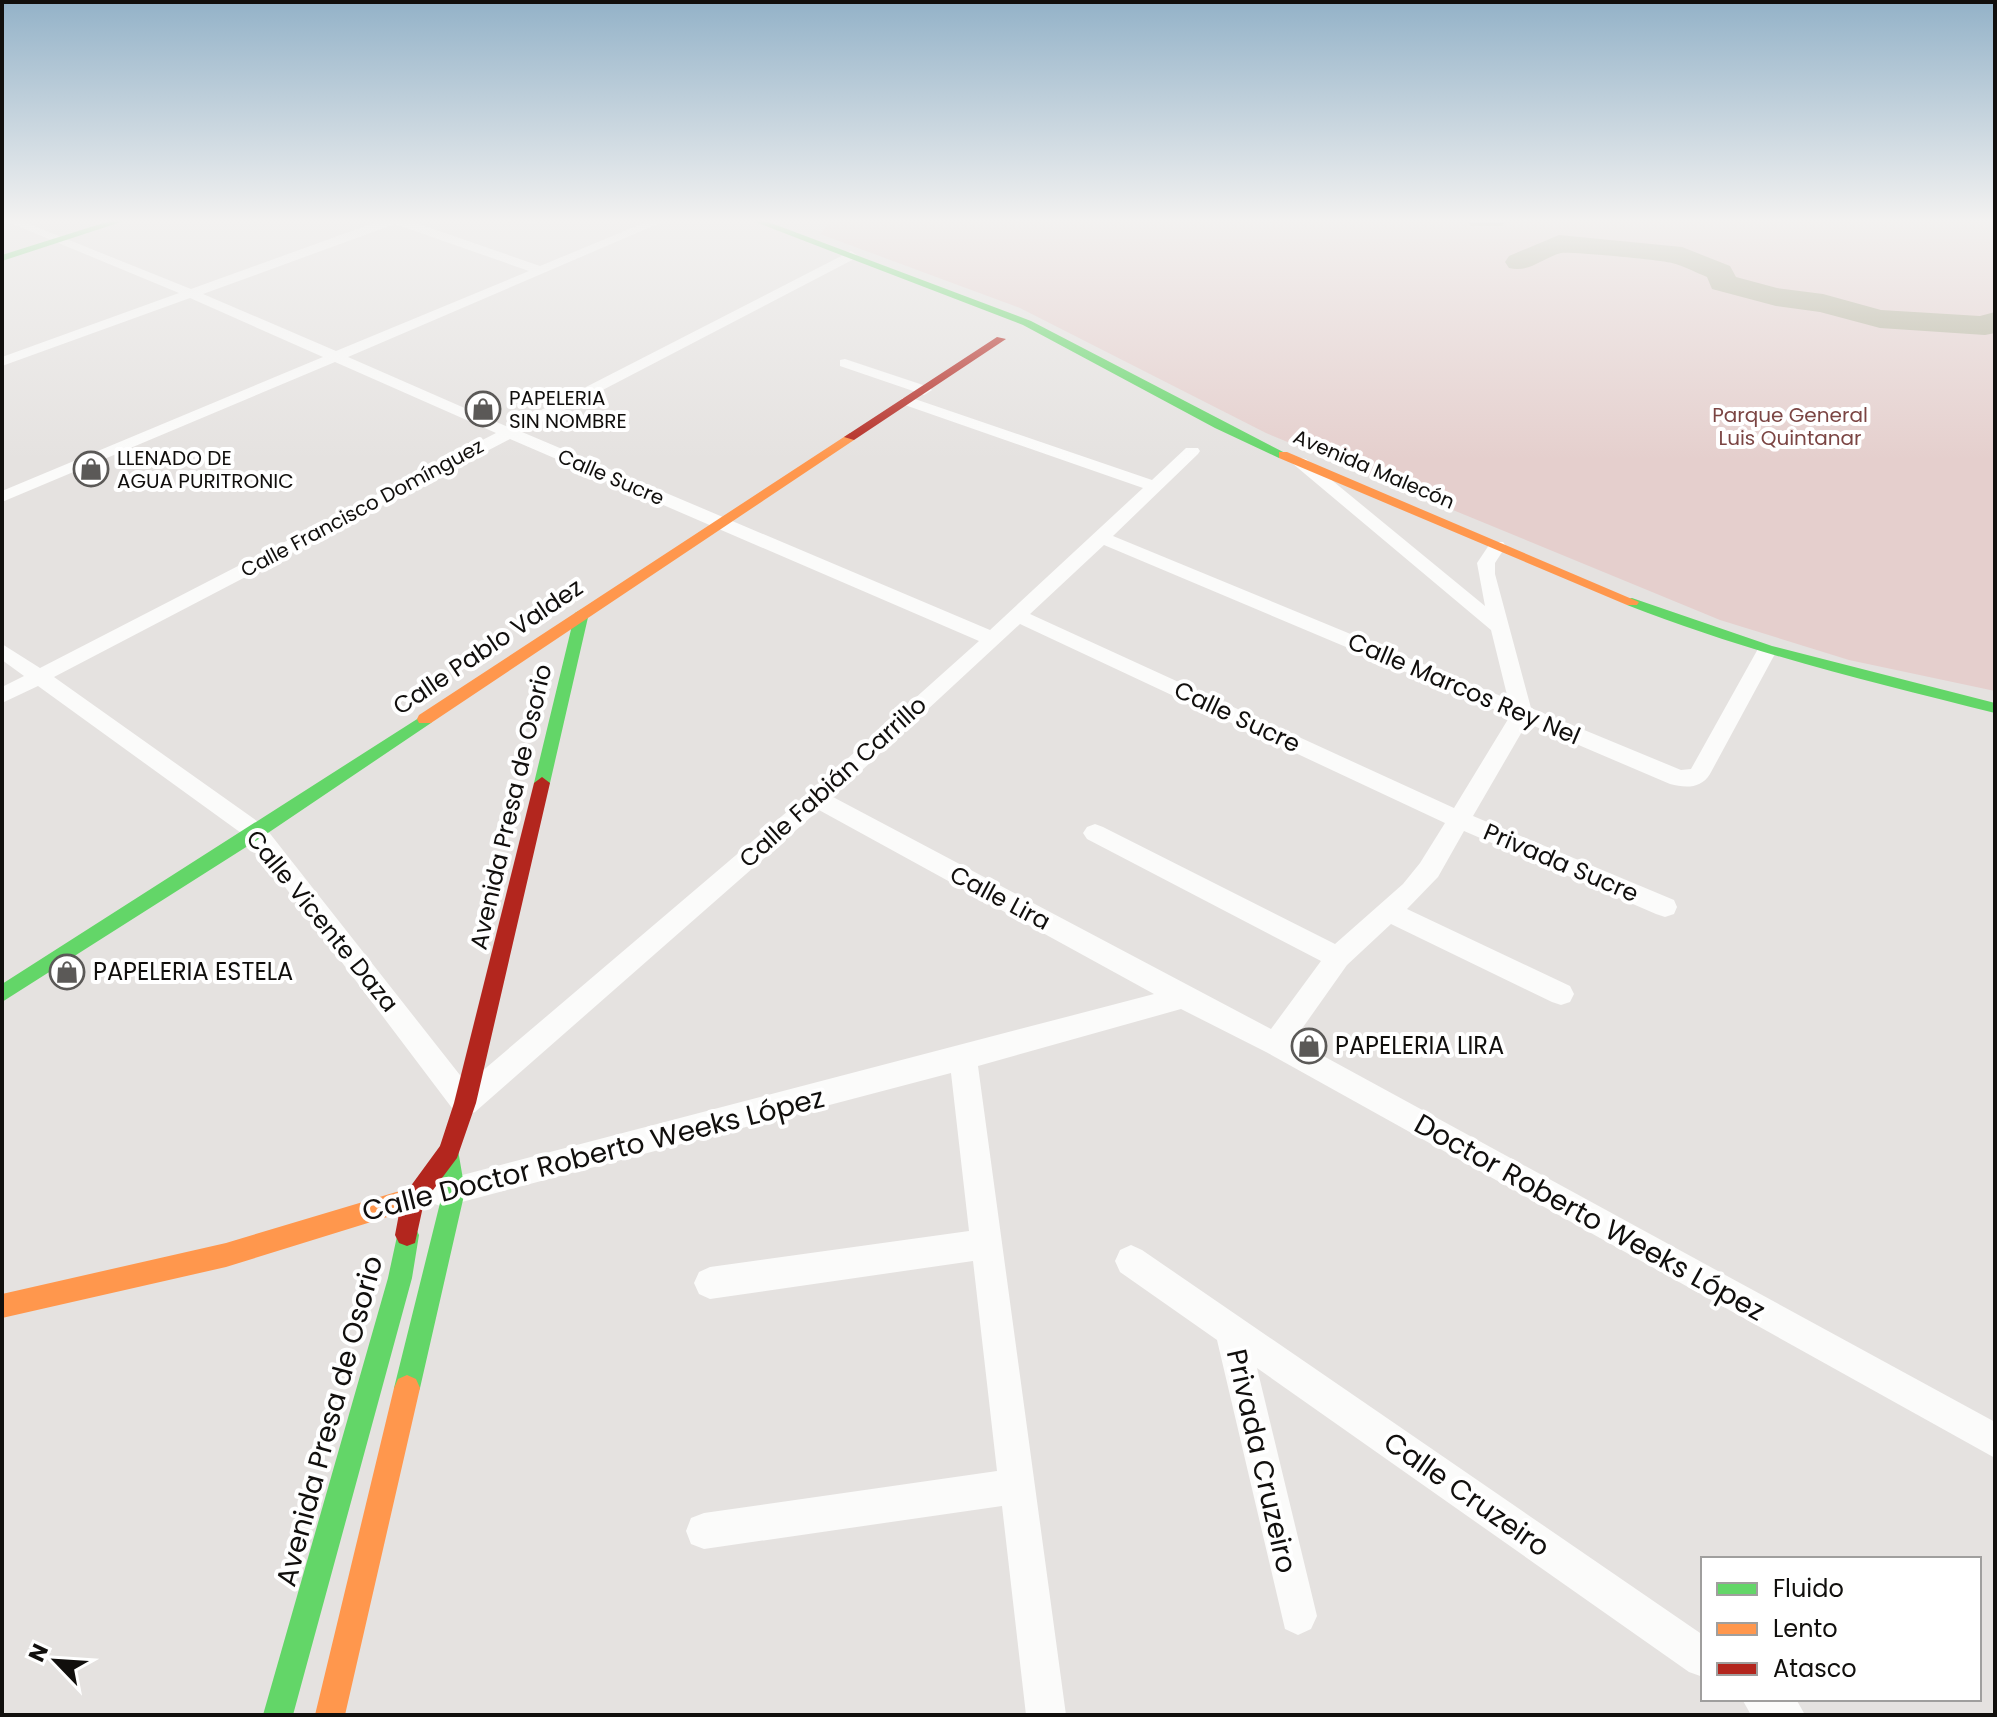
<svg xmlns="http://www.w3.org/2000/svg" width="1997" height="1717" viewBox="0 0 1997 1717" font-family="Poppins,sans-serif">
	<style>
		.green { fill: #e5cfcd }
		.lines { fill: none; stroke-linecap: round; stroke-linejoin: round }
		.river { fill: #b3b099; fill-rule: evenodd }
		.street { fill: #fbfbfa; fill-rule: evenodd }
		.fast { fill: #63d668; fill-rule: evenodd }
		.slow { fill: #ff974d; fill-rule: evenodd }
		.jam { fill: #b3261e; fill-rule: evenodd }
		.labels { text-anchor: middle; stroke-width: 8; stroke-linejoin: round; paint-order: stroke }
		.far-poi-label { font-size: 20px; fill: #110f0d; stroke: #fff; text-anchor: start }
		.far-park-label { font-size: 20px; fill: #7b4543; stroke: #fff }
		.far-street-label { font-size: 20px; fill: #110f0d; stroke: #fff }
		.street-label { font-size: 24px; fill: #110f0d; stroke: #fff }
		.poi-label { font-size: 24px; fill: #110f0d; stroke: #fff; text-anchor: start }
		.near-street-label { font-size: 28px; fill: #110f0d; stroke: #fff }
	</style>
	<rect width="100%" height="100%" fill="#e5e2e0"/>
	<path class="green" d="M 833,220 L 1995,220 L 1995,691 L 1849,660 L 1720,620 L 1266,433 L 1020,308 L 820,234 Z"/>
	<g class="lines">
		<path class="river" d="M 1467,220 L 1506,220 L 1502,226 L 1471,226 Z
			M 1559,235 L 1682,247 L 1730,266 L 1736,277 L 1777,288 L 1823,294 L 1881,310 L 1980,316 L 1995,312 L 1995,333 L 1985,335 L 1880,328 L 1820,312 L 1776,306 L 1712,289 L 1707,277 C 1695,272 1684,266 1672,263 C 1661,260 1568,251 1561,253 C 1542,258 1530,273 1509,268 L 1505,262 L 1509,256 Z"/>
		<path class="street" d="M 3,220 L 19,220 L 191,289 L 382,220 L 407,220 L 540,266 L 651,220 L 667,220 L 348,357 L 508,427 L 851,251 L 857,255 L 856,258 L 522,432 L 990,630 L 1143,488 L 902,404 L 902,398 L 912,398 L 1152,480 L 1186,448 L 1198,448 L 1200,451 L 1198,454 L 1113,536 L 1508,699 L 1491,630 L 1292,463 L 1300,458 L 1306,459 L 1485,606 L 1477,563 L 1491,542 L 1503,542 L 1506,546 L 1495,563 L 1495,574 L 1531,708 L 1681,770 L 1691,769 L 1759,647 L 1773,647 L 1776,652 L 1710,774 C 1701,789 1685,788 1670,784 L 1527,723 L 1473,816 L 1674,900 L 1677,907 L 1674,914 L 1665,917 L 1656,914 L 1464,831 L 1438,877 L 1407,909 L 1570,986 L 1574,994 L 1570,1002 L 1561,1005 L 1552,1002 L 1391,924 L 1347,965 L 1294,1040 L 1995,1422 L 1995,1458 L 1266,1052 L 1181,1009 L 978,1066 L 1066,1715 L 1026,1715 L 1002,1506 L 704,1549 L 691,1544 L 686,1531 L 691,1518 L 704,1513 L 997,1471 L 973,1261 L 710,1299 L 699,1294 L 694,1283 L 699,1272 L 710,1267 L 969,1231 L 951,1073 L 443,1207 L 432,1203 L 428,1193 L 432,1183 L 1154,994 L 819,810 L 475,1112 L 465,1116 L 455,1112 L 248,838 L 38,686 L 2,703 L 2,687 L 24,676 L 2,660 L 2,644 L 40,668 L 496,433 L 335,362 L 2,502 L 2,491 L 323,357 L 190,298 L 2,366 L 2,357 L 179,293 ZM 395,224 L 529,271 L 336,351 L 203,294 ZM 510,439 L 979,641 L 809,793 L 467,1084 L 264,826 L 54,677 ZM 1104,545 L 1510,716 L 1454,808 L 1030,614 ZM 1020,624 L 1445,823 L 1420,863 L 1403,884 L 1335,944 L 1103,827 L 1095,824 L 1087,827 L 1083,833 L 1087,839 L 1321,961 L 1271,1029 L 833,797 Z
			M 526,220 L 540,220 L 534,224 Z
			M 845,359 L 929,387 L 932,390 L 924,395 L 919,393 L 840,366 L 840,360 Z
			M 1131,1245 L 1142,1250 L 1703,1635 L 1703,1677 L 1689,1672 L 1257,1368 L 1317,1616 L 1311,1629 L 1298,1635 L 1285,1629 L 1217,1340 L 1120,1272 L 1115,1261 L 1120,1250 Z
			M 1742,1699 L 1796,1699 L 1805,1715 L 1751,1715 Z"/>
		<path class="fast" d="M 113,220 L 127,220 L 2,261 L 2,255 Z
			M 750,220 L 763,220 L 1031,321 L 1289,455 L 1279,458 L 1215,428 L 1023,325 Z
			M 1632,598 L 1772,646 L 1995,703 L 1995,713 C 1870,682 1747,652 1627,605 L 1627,599 Z
			M 582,609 L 589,613 L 550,783 L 542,789 L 534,783 L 575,613 Z
			M 425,714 L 431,715 L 433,719 L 431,723 L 262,837 L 2,1002 L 2,984 Z
			M 449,1141 L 457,1144 L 465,1191 L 420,1388 L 416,1397 L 407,1401 L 398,1397 L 394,1388 L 443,1191 L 438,1151 L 441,1144 Z
			M 407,1224 L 415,1227 L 419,1235 L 412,1278 L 293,1715 L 263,1715 L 388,1278 L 399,1227 Z"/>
		<path class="slow" d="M 850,433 L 854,434 L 854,440 L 431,723 L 419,723 L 417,719 L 419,715 Z
			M 1279,452 L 1287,452 L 1639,602 L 1637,605 L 1627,605 L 1279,458 Z
			M 413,1187 L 421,1190 L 424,1198 L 421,1206 L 413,1209 L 226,1267 L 2,1318 L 2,1294 L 226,1243 Z
			M 407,1375 L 416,1379 L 420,1388 L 345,1715 L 315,1715 L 394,1388 L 398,1379 Z"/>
		<path class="jam" d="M 997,337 L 1006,339 L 854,440 L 844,437 Z
			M 542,777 L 550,783 L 476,1103 L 457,1158 L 424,1202 L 415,1243 L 407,1246 L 399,1243 L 395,1235 L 402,1198 L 440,1146 L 454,1103 L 534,783 Z"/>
	</g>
	<linearGradient id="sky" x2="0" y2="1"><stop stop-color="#93b2c8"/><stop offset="0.48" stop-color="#f3f2f1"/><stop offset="1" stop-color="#f3f2f1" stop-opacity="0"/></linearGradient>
	<rect width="1997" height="460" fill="url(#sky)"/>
	<defs>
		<g id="shop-ring" transform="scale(1.8)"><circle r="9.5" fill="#fff" stroke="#5b5957" stroke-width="1.5"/><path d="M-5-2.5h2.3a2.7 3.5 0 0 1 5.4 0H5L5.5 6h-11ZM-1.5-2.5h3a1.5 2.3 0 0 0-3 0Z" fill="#5b5957"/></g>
	</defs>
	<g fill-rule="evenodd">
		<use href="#shop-ring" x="483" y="409"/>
		<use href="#shop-ring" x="91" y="469"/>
		<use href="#shop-ring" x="67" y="972"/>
		<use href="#shop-ring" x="1309" y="1046"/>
	</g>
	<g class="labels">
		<g class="far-poi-label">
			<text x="509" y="405">PAPELERIA<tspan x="509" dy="23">SIN NOMBRE</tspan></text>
			<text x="117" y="465">LLENADO DE<tspan x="117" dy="23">AGUA PURITRONIC</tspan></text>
		</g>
		<g class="far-park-label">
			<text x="1790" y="422">Parque General<tspan x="1790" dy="23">Luis Quintanar</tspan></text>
		</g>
		<g class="far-street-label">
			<text transform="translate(1374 469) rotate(23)" y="7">Avenida Malecón</text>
			<text transform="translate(611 477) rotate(23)" y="7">Calle Sucre</text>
			<text transform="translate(362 508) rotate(-28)" y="7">Calle Francisco Domínguez</text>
		</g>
		<g class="street-label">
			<text transform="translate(488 647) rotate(-34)" y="8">Calle Pablo Valdez</text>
			<text transform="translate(1464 689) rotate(23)" y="8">Calle Marcos Rey Nel</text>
			<text transform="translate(1237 717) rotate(25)" y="8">Calle Sucre</text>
			<text transform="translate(833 782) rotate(-42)" y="8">Calle Fabián Carrillo</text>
			<text transform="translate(511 807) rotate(-77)" y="8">Avenida Presa de Osorio</text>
			<text transform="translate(1561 863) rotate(23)" y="8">Privada Sucre</text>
			<text transform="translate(1000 898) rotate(28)" y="8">Calle Lira</text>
			<text transform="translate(322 921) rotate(51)" y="8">Calle Vicente Daza</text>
		</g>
		<g class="poi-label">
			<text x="93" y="980">PAPELERIA ESTELA</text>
			<text x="1335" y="1054">PAPELERIA LIRA</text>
		</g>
		<g class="near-street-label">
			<text transform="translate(593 1154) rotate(-14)" y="10">Calle Doctor Roberto Weeks López</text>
			<text transform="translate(1590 1217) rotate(29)" y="10">Doctor Roberto Weeks López</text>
			<text transform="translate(329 1421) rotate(-75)" y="10">Avenida Presa de Osorio</text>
			<text transform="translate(1262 1461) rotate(77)" y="10">Privada Cruzeiro</text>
			<text transform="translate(1467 1494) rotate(35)" y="10">Calle Cruzeiro</text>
		</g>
	</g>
	<rect width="1997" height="1717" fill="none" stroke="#110f0d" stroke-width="8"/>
	<rect x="1701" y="1557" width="280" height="144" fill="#ffffff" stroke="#a09f9e" stroke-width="2"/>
	<rect x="1717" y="1583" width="40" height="12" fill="#63d668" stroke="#a09f9e" stroke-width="2"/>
	<text x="1773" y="1597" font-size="24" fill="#110f0d">Fluido</text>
	<rect x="1717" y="1623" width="40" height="12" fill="#ff974d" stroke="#a09f9e" stroke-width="2"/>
	<text x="1773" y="1637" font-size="24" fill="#110f0d">Lento</text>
	<rect x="1717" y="1663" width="40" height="12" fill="#b3261e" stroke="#a09f9e" stroke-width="2"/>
	<text x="1773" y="1677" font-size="24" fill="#110f0d">Atasco</text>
	<g transform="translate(56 1661) rotate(295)" stroke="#ffffff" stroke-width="6" paint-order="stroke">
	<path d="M0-6L14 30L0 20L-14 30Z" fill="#110f0d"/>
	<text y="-12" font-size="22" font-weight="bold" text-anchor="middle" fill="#110f0d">N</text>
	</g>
</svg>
